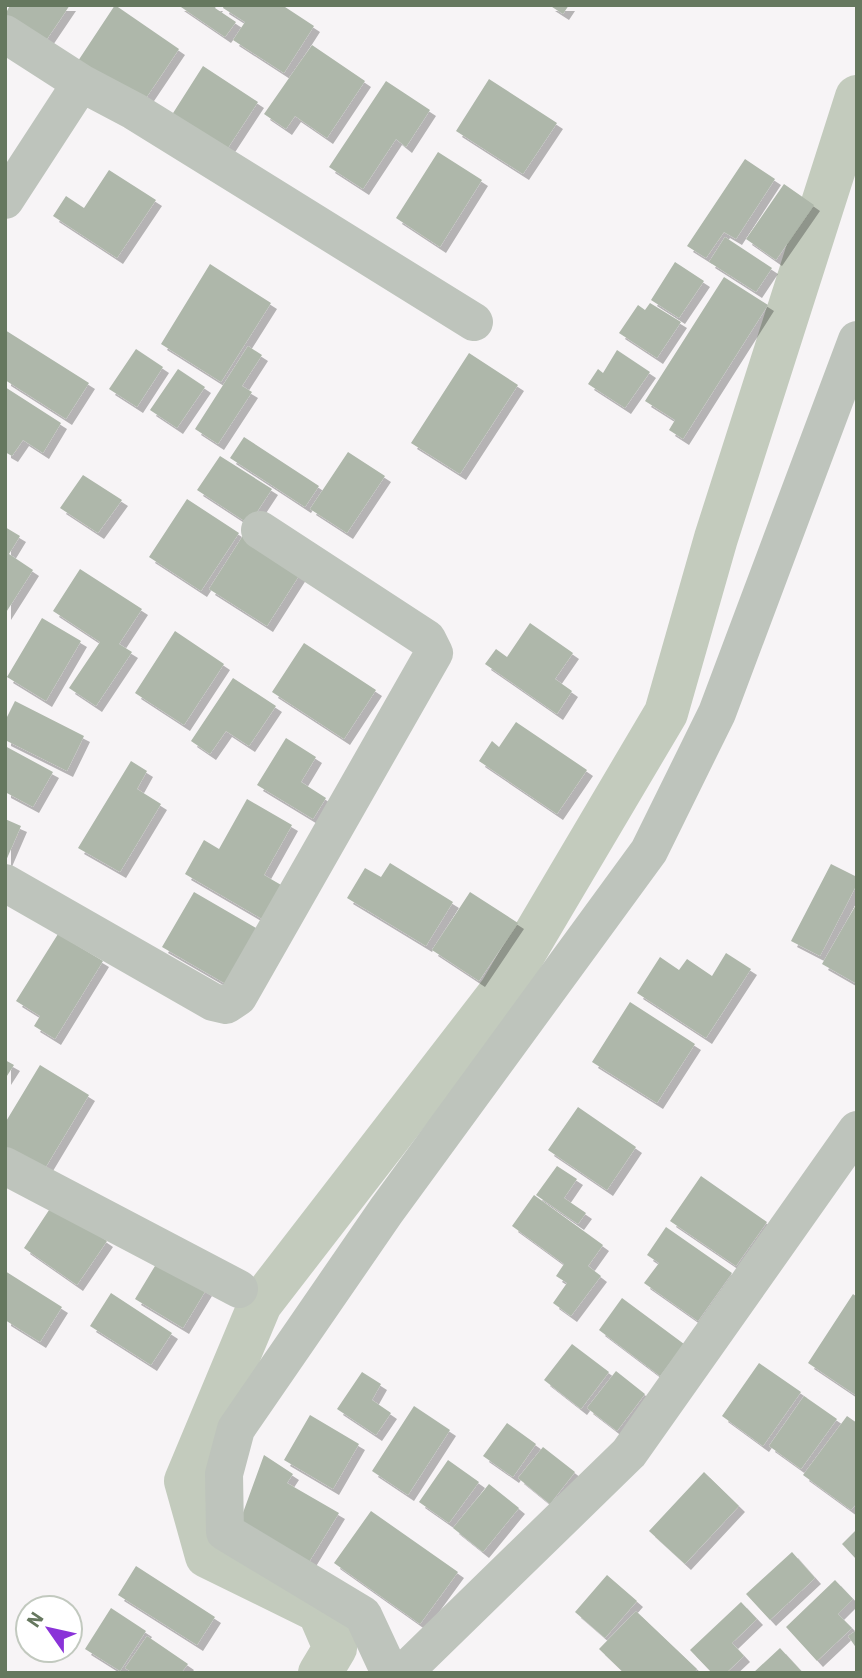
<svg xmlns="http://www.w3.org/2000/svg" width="862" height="1678" viewBox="0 0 862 1678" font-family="'IBM Plex Sans',sans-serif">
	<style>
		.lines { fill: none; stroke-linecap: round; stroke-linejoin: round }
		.canal { stroke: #c3cbbd; stroke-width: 44 }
		.building { fill: #aeb7aa; filter: url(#shadow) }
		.street { stroke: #bec4bc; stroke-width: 38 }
	</style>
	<defs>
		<filter id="shadow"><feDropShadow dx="6" dy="6" stdDeviation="0" flood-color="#0004"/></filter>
	</defs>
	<rect width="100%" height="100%" fill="#f7f4f6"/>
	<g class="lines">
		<path class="canal" d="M 320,1673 L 335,1648 L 319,1611 L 207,1556 L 186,1481 L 260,1304 L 501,992 L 666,713 L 716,538 L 857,97"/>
	</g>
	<path class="building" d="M 10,5 L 70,5 L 45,42 L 5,15 Z
		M 115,5 L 179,49 L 142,104 L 78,61 Z
		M 178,5 L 217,5 L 215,8 L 236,22 L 225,37 Z
		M 224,5 L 282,5 L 314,26 L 284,73 L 233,40 L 245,22 L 223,8 Z
		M 549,5 L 569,5 L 563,14 Z
		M 312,45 L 365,81 L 327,138 L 295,116 L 286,129 L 264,114 Z
		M 203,66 L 258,102 L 222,157 L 168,121 Z
		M 489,79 L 557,123 L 523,174 L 456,131 Z
		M 386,81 L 430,110 L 406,147 L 396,139 L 363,189 L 329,167 Z
		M 438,152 L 482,180 L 440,247 L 396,218 Z
		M 745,159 L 775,179 L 736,239 L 724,232 L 706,258 L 687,246 Z
		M 109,170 L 156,200 L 117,258 L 53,216 L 66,196 L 84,208 Z
		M 784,184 L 814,205 L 776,260 L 746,239 Z
		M 725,237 L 772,268 L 756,292 L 709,262 Z
		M 675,262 L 704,281 L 679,318 L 651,300 Z
		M 210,264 L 271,303 L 221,382 L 161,344 Z
		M 724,277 L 768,305 L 683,439 L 669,430 L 675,420 L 645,401 Z
		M 650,303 L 681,322 L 657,358 L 619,333 L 638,305 L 645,310 Z
		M 5,330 L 89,383 L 66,419 L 5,380 Z
		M 248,346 L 262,355 L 242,386 L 252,392 L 218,444 L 195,429 Z
		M 136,349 L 163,367 L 137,407 L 109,389 Z
		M 617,350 L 650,372 L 625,408 L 588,384 L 598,369 L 603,373 Z
		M 469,353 L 518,385 L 460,474 L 411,443 Z
		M 178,369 L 205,387 L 177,428 L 150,410 Z
		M 5,387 L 61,423 L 43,453 L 23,440 L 12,456 L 5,452 Z
		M 244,437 L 319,486 L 305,507 L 230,458 Z
		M 348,452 L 385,476 L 347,533 L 310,509 Z
		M 220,456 L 272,489 L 249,524 L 197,490 Z
		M 83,475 L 122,500 L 98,533 L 60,508 Z
		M 187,499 L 239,533 L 201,591 L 149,557 Z
		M 5,527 L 20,536 L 9,554 L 33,570 L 5,614 Z
		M 244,534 L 302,571 L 267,626 L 209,589 Z
		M 80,569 L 142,609 L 119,644 L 132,652 L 96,706 L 69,688 L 100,642 L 53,611 Z
		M 42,618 L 81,641 L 46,701 L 7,677 Z
		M 530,623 L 573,653 L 555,679 L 572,691 L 557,714 L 485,664 L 496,649 L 507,657 Z
		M 175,631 L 224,664 L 184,725 L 135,693 Z
		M 304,643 L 376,690 L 344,739 L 272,692 Z
		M 233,678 L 276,706 L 249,746 L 226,731 L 210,754 L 191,741 Z
		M 15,701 L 84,736 L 67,771 L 5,740 L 5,721 Z
		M 516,722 L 587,770 L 557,814 L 479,761 L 492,741 L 499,747 Z
		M 286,738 L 316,757 L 301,782 L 326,798 L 313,819 L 257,785 Z
		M 5,746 L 53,772 L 33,807 L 5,792 Z
		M 131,761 L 147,771 L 137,789 L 161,804 L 120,872 L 78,848 Z
		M 247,799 L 292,825 L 264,875 L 288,889 L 269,923 L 185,874 L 204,840 L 219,849 Z
		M 5,819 L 21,826 L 5,863 Z
		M 390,863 L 453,902 L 426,946 L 347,898 L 365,868 L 381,877 Z
		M 831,864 L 857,877 L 857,884 L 820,956 L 791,941 Z
		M 194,892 L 263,932 L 231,987 L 162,947 Z
		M 470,892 L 518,923 L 479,981 L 432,950 Z
		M 857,903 L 857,984 L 822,964 Z
		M 58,934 L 103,961 L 55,1039 L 34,1026 L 40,1016 L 16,1001 Z
		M 726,953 L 751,969 L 706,1038 L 637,993 L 660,957 L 679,970 L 687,959 L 712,976 Z
		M 630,1002 L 695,1044 L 657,1103 L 592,1062 Z
		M 5,1060 L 14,1065 L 5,1079 Z
		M 40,1065 L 89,1095 L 41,1175 L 5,1154 L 5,1123 Z
		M 578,1107 L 636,1147 L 607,1190 L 548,1150 Z
		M 557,1166 L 577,1179 L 564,1198 L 586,1213 L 578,1224 L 536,1195 Z
		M 701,1176 L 767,1222 L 736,1266 L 670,1221 Z
		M 534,1195 L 603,1245 L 588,1266 L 601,1276 L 571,1316 L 553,1303 L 567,1283 L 556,1276 L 564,1264 L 512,1226 Z
		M 53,1204 L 107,1241 L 77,1285 L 24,1248 Z
		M 666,1227 L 732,1273 L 698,1321 L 644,1283 L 659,1263 L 647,1255 Z
		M 158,1261 L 206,1290 L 183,1328 L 135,1299 Z
		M 5,1271 L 62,1307 L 40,1342 L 5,1320 Z
		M 111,1293 L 172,1333 L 151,1365 L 90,1326 Z
		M 853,1294 L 857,1297 L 857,1396 L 808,1363 Z
		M 622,1298 L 684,1344 L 660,1376 L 599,1330 Z
		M 572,1344 L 609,1372 L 581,1409 L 544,1380 Z
		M 759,1363 L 801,1392 L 763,1446 L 722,1416 Z
		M 616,1371 L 645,1394 L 617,1431 L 587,1408 Z
		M 362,1372 L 381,1384 L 372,1400 L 391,1413 L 376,1435 L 337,1409 Z
		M 804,1396 L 837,1419 L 801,1469 L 769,1446 Z
		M 414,1406 L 450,1430 L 408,1495 L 372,1471 Z
		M 310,1415 L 359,1444 L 333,1489 L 284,1460 Z
		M 847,1416 L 857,1423 L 857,1503 L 851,1510 L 803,1475 Z
		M 507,1423 L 536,1444 L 513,1477 L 483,1456 Z
		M 543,1447 L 575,1472 L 550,1504 L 518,1478 Z
		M 264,1455 L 293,1474 L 287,1483 L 339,1513 L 309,1562 L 240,1521 Z
		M 448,1460 L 479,1482 L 449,1523 L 419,1502 Z
		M 704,1472 L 739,1506 L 685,1564 L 649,1531 Z
		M 489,1484 L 519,1508 L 483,1552 L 453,1528 Z
		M 371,1511 L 458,1572 L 420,1624 L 334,1563 Z
		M 857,1529 L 857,1560 L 842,1544 Z
		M 792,1552 L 815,1578 L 770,1620 L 746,1594 Z
		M 136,1566 L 215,1617 L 197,1645 L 118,1595 Z
		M 607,1575 L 637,1601 L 605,1638 L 575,1612 Z
		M 835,1580 L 853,1599 L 838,1614 L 852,1628 L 817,1661 L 786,1627 Z
		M 741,1602 L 757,1619 L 732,1643 L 744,1656 L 726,1673 L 712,1673 L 690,1650 Z
		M 111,1608 L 146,1631 L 120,1671 L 85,1649 Z
		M 636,1611 L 697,1669 L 694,1673 L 624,1673 L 599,1649 Z
		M 857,1630 L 857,1649 L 848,1636 Z
		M 147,1636 L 188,1664 L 181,1673 L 133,1673 L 125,1668 Z
		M 780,1648 L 803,1673 L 753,1673 Z"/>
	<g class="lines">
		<path class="street" d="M 5,34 L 81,83 L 5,200
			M 81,83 L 134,111 L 474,322
			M 5,883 L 213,1002 L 226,1005 L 238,997 L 434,653 L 427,639 L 260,530
			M 5,1166 L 239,1289
			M 390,1673 L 363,1615 L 225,1532 L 224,1474 L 236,1429 L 386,1211 L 649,851 L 717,713 L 857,340
			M 403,1673 L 629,1453 L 857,1130"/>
	</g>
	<rect width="862" height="1678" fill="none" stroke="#66785f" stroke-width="14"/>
	<g transform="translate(49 1629) rotate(304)"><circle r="33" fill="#ffffff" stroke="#c2c9bf" stroke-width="2"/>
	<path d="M0-5L12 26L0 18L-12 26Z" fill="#8a33d8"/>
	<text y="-10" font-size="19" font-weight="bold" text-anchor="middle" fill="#66785f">N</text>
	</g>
</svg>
